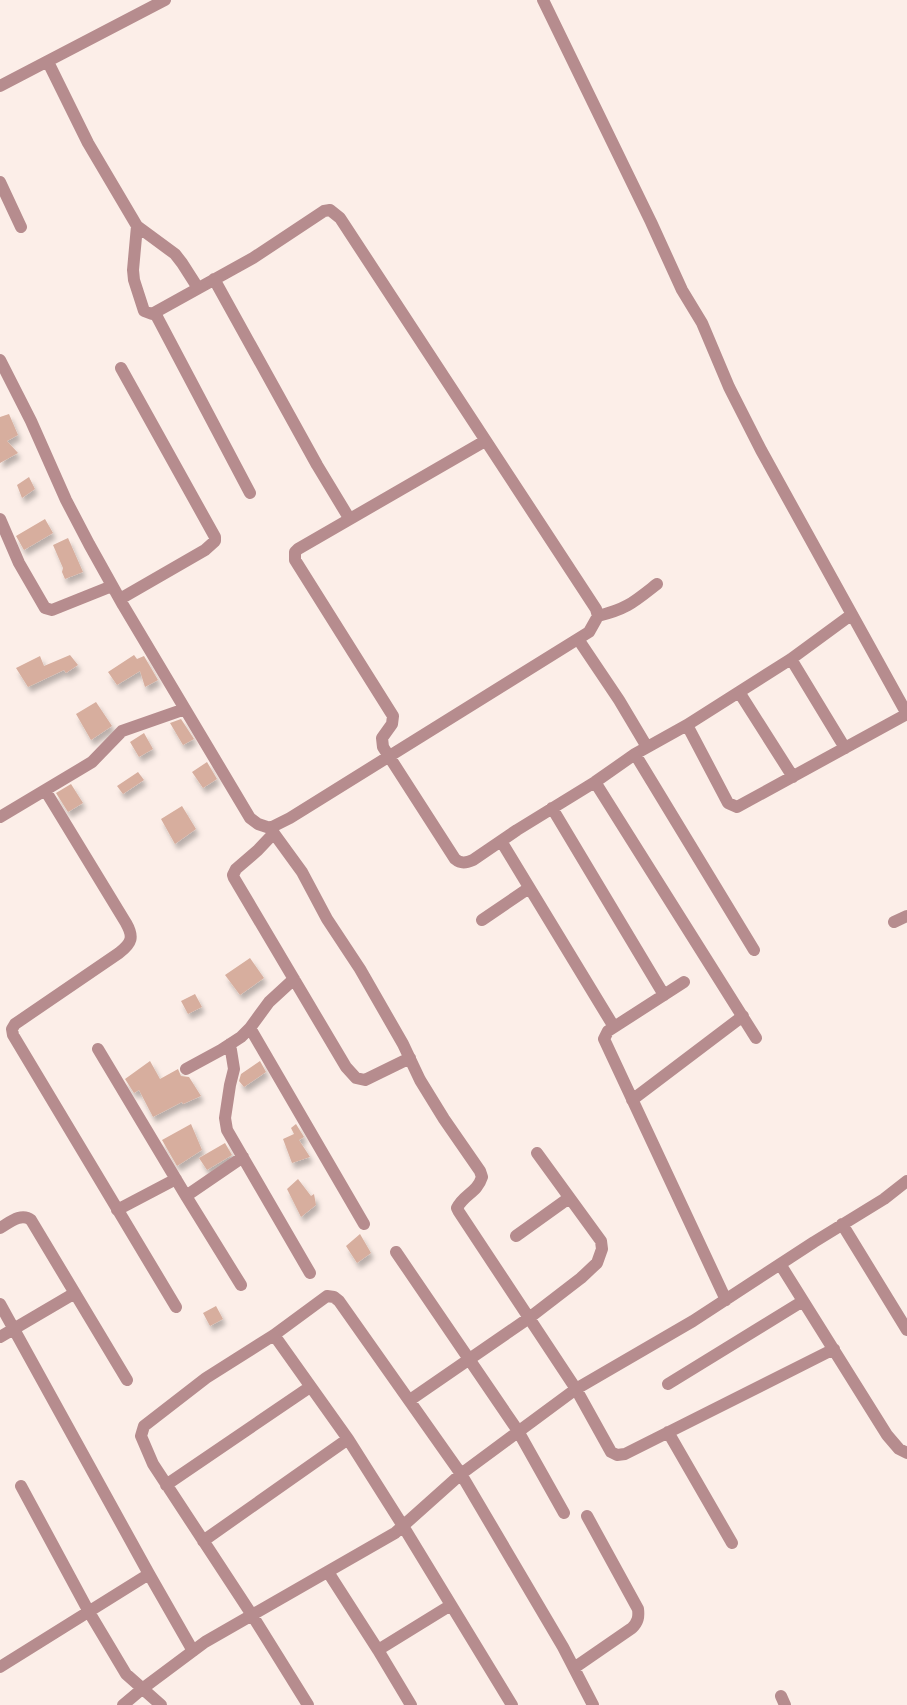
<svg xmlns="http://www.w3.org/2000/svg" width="907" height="1705" viewBox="0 0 907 1705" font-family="Roboto,sans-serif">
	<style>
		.building { fill: #d7ae9e; filter: url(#shadow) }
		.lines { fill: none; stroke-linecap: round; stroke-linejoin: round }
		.minor { stroke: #b68c8e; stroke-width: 12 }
	</style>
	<defs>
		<filter id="shadow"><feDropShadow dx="3" dy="5.5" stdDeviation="2.5" flood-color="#0004"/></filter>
	</defs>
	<rect width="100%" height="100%" fill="#fceee8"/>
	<path class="building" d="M 9,414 L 18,435 L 7,441 L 18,453 L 0,463 L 0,417 Z
		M 29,477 L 35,489 L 22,498 L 17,485 Z
		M 45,519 L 53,533 L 24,550 L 16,536 Z
		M 68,538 L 83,572 L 65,579 L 62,572 L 63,568 L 53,545 Z
		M 70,655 L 78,665 L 66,673 L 64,670 L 28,687 L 16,668 L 40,656 L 44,666 Z
		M 134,655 L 137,659 L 144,656 L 158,680 L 145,687 L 140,671 L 117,685 L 108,672 Z
		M 96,702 L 112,726 L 91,740 L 76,714 Z
		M 181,719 L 194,739 L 183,745 L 170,723 Z
		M 144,733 L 153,749 L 139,757 L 130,742 Z
		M 207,762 L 217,779 L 203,788 L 192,772 Z
		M 138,772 L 144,780 L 123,794 L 117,786 Z
		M 71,784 L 83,803 L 68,812 L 56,793 Z
		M 182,806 L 196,829 L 175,844 L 161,819 Z
		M 250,958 L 264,978 L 240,995 L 225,975 Z
		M 195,994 L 202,1007 L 188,1014 L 181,1001 Z
		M 150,1061 L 160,1079 L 178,1069 L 181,1076 L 189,1077 L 201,1096 L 183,1104 L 182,1102 L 153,1117 L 139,1090 L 134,1093 L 125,1079 Z
		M 260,1061 L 266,1072 L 244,1087 L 239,1081 L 241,1074 Z
		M 191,1124 L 202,1150 L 177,1166 L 162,1140 Z
		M 296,1124 L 304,1137 L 299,1140 L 310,1157 L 292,1163 L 283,1139 L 294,1134 L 291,1128 Z
		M 225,1143 L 232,1155 L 207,1170 L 199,1158 Z
		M 298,1179 L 311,1196 L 314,1194 L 316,1205 L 301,1217 L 287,1189 Z
		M 360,1234 L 371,1253 L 357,1263 L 346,1246 Z
		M 216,1306 L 223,1319 L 210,1326 L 203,1313 Z"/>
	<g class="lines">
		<path class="minor" d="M 543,0 L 651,222 L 682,290 L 702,323 L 729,387 L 761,450 L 907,714
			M 48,62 L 88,143 L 137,226 L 175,254 L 182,263 L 198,288
			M 0,86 L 165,0
			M 0,182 L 21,227
			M 214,279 L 317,465 L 349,518
			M 155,313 L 250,493
			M 0,360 L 31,421 L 66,500 L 89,544 L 123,605 L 250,818 L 258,824 L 270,828 L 290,818 L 589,632 L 598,616 L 596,609 L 340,218 L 330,210 L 324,211 L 253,258 L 152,314 L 144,311 L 134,280 L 133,270 L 137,226
			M 485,441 L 298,549 L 295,552 L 295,560 L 393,716 L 392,724 L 382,738 L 383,747 L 455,859 C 461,864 466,863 473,860 L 517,830 L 595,782 L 635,754 L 687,725 L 791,659 L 851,615
			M 0,519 L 19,563 L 45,608 L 52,610 L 112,586
			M 120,599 L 205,550 L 215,541 L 215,537 L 121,368
			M 598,616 C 627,609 634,602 657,584
			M 578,639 L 619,700 L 647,747
			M 791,659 L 845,748
			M 739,692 L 793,777
			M 687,725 L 728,803 L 737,807 L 907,714
			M 635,754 L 754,950
			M 595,782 L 756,1038
			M 45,790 L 126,923 C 134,937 132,943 119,953 L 15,1024 L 12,1029 L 13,1035 L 176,1307
			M 552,808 L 664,995
			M 0,817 L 92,762 L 122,731 L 185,709
			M 270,828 L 302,872 L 327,919 L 360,969 L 403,1044 L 420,1080 L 444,1119 L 480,1171 L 482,1177 C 477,1193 464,1194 457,1208 L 459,1212 L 576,1389 L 611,1452 L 617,1455 L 625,1454 L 834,1349
			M 274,833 L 258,850 L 236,869 L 233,875 L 234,878 L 346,1067 L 356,1078 L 365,1080 L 410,1058
			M 501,841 L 614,1027
			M 482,920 L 529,888
			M 894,922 L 907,916
			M 684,982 L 608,1031 L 604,1039 L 726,1300
			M 250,1028 L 364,1224
			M 230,1044 L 234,1069 L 230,1085 L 225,1118 L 227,1130 L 310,1273
			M 98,1049 L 186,1196 L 241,1285
			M 186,1069 L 221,1050 L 241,1037 L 250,1028 L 269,1002 L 294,979
			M 632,1100 L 743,1016
			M 186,1196 L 243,1157
			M 117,1210 L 176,1179
			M 842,1224 L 907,1330
			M 0,1228 C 9,1223 21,1212 31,1220 L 127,1380
			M 516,1236 L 569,1198
			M 396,1252 L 518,1431 L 564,1513
			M 780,1264 L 887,1435 L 899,1449 L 907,1453
			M 0,1304 L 149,1574 L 193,1651
			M 274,1335 L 348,1439 L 403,1526 L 512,1705
			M 0,1337 L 75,1293
			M 668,1384 L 803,1301
			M 410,1400 L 529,1318 L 581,1278 L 597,1263 L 602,1249 L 601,1241 L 537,1153
			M 668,1432 L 732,1543
			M 166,1485 L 310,1387
			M 21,1486 L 89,1612 L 126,1674 L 161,1705
			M 203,1541 L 348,1439
			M 328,1572 L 378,1650 L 411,1705
			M 378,1650 L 451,1605
			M 0,1667 L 149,1574
			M 574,1668 L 632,1628 C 638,1622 639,1617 638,1609 L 587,1516
			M 781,1696 L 785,1705
			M 123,1705 L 142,1689 L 205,1642 L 395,1533 L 461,1474 L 576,1389 L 693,1321 L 814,1242 L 884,1199 L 907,1181
			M 308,1705 L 252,1615 L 153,1464 L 141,1436 L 144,1426 L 206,1378 L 274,1335 L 327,1296 L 334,1297 L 339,1301 L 461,1474 L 563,1647 L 593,1705"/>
	</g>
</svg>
